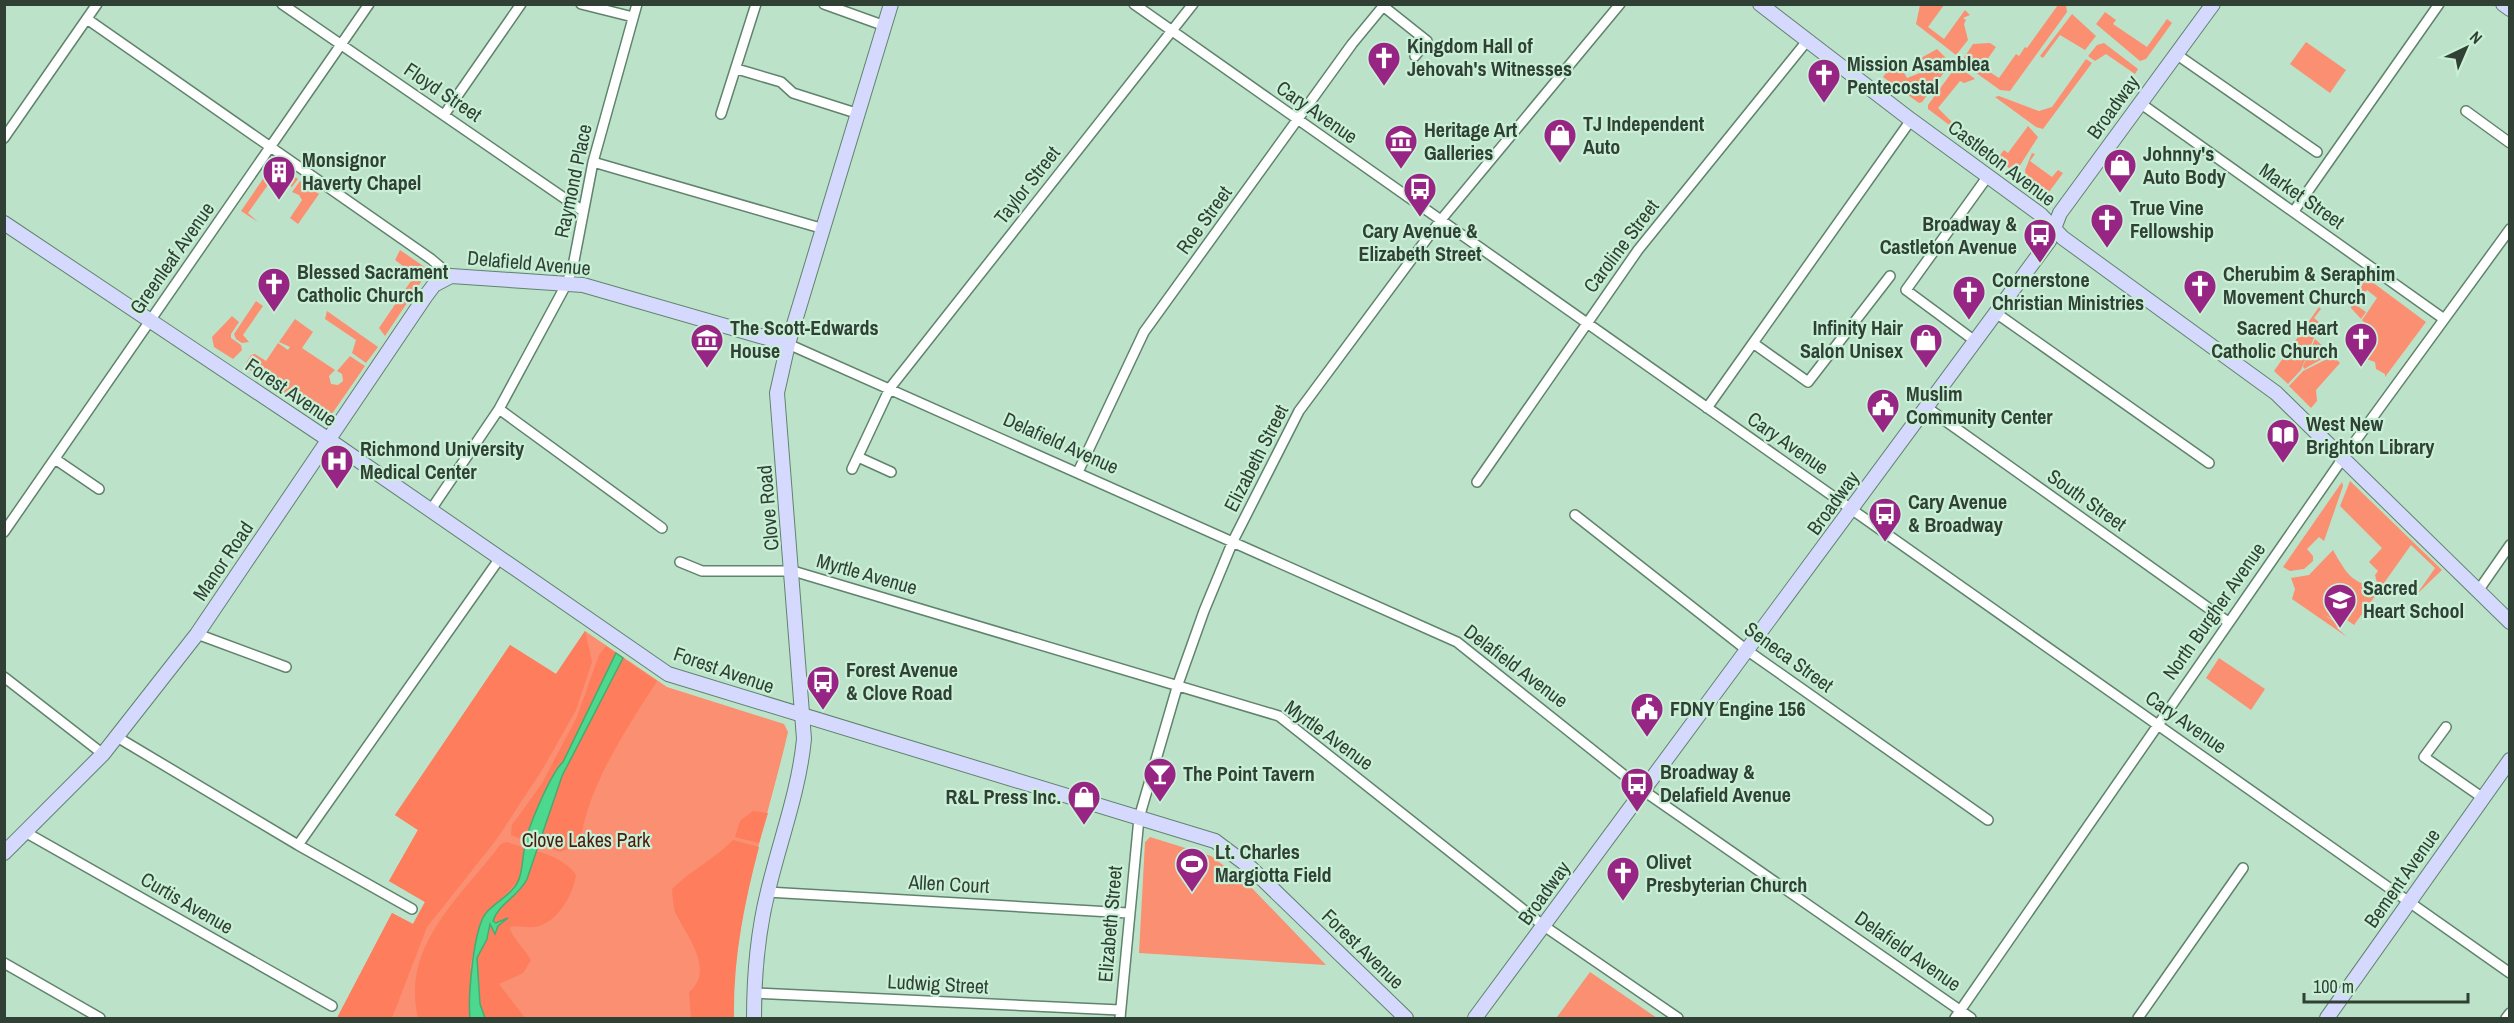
<svg xmlns="http://www.w3.org/2000/svg" width="2514" height="1023" viewBox="0 0 2514 1023" font-family="'Archivo Narrow',sans-serif">
	<style>
		.green { fill: #fa8f72 }
		.forest { fill: #fd7d5c }
		.water { fill: #4cd98d; stroke: #44ab73; stroke-width: 1.5 }
		.lines { fill: none; stroke-linecap: round; stroke-linejoin: round }
		.street-casing { stroke: #60836c; stroke-width: 12 }
		.secondary-casing { stroke: #60836c; stroke-width: 16 }
		.street { stroke: #fff; stroke-width: 9 }
		.secondary { stroke: #d5d9fd; stroke-width: 14 }
		.labels { text-anchor: middle; stroke-width: 4.5; stroke-linejoin: round; paint-order: stroke }
		.poi-label { font-size: 20px; font-weight: bold; fill: #304035; stroke: #c9f0d6; text-anchor: start }
		.street-label { font-size: 20px; fill: #304035; stroke: #c9f0d6 }
		.park-label { font-size: 20px; fill: #4c1b0f; stroke: #c9f0d6 }
	</style>
	<rect width="100%" height="100%" fill="#bce3c9"/>
	<path class="green" d="M 1920,5 L 1944,5 L 1928,27 L 1944,39 L 1965,10 L 1970,15 L 1963,18 L 1966,20 L 1964,24 L 1968,40 L 1956,55 L 1916,24 Z
		M 2058,5 L 2066,5 L 2067,12 L 2010,91 L 2000,90 L 1961,62 L 1973,44 L 1990,43 L 1996,47 L 1982,67 L 1999,78 L 2016,54 L 2019,56 L 2025,47 L 2027,48 Z
		M 2105,12 L 2116,20 L 2113,24 L 2147,47 L 2167,19 L 2172,23 L 2146,59 L 2140,61 L 2096,24 Z
		M 2072,14 L 2096,36 L 2085,50 L 2060,35 L 2043,58 L 2040,56 Z
		M 2306,42 L 2346,70 L 2330,93 L 2290,64 Z
		M 2104,43 L 2138,69 L 2135,74 L 2106,54 L 2095,61 L 2088,56 L 2097,45 Z
		M 1937,49 L 1951,63 L 1922,102 L 1919,103 L 1883,77 L 1890,67 L 1894,70 L 1899,64 L 1907,78 L 1925,71 L 1921,58 Z
		M 2086,59 L 2092,63 L 2043,129 L 2036,127 L 1995,97 L 1999,96 L 2039,111 L 2052,107 Z
		M 1955,68 L 1961,68 L 1975,79 L 1964,83 L 1960,81 L 1938,108 L 1953,123 L 1952,127 L 1928,109 L 1928,105 Z
		M 2028,126 L 2038,137 L 2019,167 L 2013,171 L 1997,159 L 2004,150 L 2008,153 Z
		M 2032,153 L 2035,154 L 2030,161 L 2052,177 L 2058,170 L 2063,173 L 2046,196 L 2026,180 L 2025,170 Z
		M 274,163 L 298,179 L 292,187 L 275,175 L 248,213 L 258,222 L 241,211 Z
		M 300,181 L 319,194 L 298,224 L 290,218 L 302,200 L 299,195 L 292,192 Z
		M 400,250 L 429,270 L 385,336 L 379,328 L 415,275 L 395,260 Z
		M 2360,273 L 2426,322 L 2385,377 L 2385,374 L 2376,369 L 2375,362 L 2366,359 L 2367,357 L 2359,348 L 2373,333 L 2362,320 L 2377,298 L 2367,290 L 2356,305 L 2366,312 L 2361,319 L 2351,308 L 2352,301 L 2364,282 L 2358,277 Z
		M 256,301 L 263,306 L 243,335 L 249,342 L 242,343 L 236,339 L 234,334 Z
		M 2319,307 L 2321,309 L 2314,318 L 2326,328 L 2317,330 L 2301,370 L 2288,384 L 2274,371 Z
		M 327,311 L 378,347 L 366,363 L 352,353 L 356,340 L 325,319 Z
		M 232,316 L 239,322 L 231,334 L 231,338 L 241,345 L 242,350 L 233,359 L 214,347 L 212,337 Z
		M 295,319 L 313,332 L 302,348 L 335,370 L 329,376 L 331,384 L 338,385 L 343,381 L 342,374 L 337,371 L 350,356 L 365,366 L 327,421 L 247,368 L 246,363 L 251,355 L 255,354 L 266,361 L 278,343 L 288,350 L 290,347 L 279,342 Z
		M 2315,339 L 2331,354 L 2304,369 L 2303,366 Z
		M 2333,356 L 2340,363 L 2316,390 L 2317,401 L 2311,408 L 2289,386 L 2303,371 Z
		M 2350,481 L 2442,570 L 2417,594 L 2435,568 L 2411,545 L 2379,590 L 2375,575 L 2378,571 L 2369,562 L 2382,548 L 2340,506 Z
		M 2342,482 L 2343,486 L 2324,541 L 2319,537 L 2307,549 L 2313,556 L 2313,561 L 2304,569 L 2290,571 L 2283,567 Z
		M 2333,550 C 2344,569 2351,584 2374,586 L 2378,592 L 2354,625 L 2344,618 L 2340,623 L 2324,615 L 2339,624 L 2337,628 L 2347,637 L 2292,599 L 2295,589 L 2291,578 L 2309,575 Z
		M 585,631 L 667,687 L 784,724 L 788,732 C 766,827 731,920 734,1018 L 337,1018 L 392,913 L 413,924 L 425,902 L 389,881 L 418,830 L 395,815 L 510,645 L 556,674 Z
		M 2219,658 L 2265,689 L 2251,710 L 2206,678 Z
		M 1150,837 L 1211,856 L 1248,884 L 1326,965 L 1139,953 L 1145,842 Z
		M 1590,972 L 1657,1018 L 1557,1017 Z"/>
	<path class="forest" d="M 585,631 L 592,662 L 576,710 L 542,770 L 496,840 L 427,927 L 392,1018 L 337,1018 L 392,913 L 413,924 L 425,902 L 389,881 L 418,830 L 395,815 L 510,645 L 556,674 Z
		M 606,646 L 616,653 L 563,762 L 553,774 L 526,841 L 511,835 L 512,825 L 541,785 L 577,717 L 599,655 Z
		M 623,658 L 657,681 C 626,730 587,786 580,844 L 560,852 L 538,844 L 562,776 Z
		M 753,811 L 768,813 L 759,843 L 735,837 L 740,821 Z
		M 733,840 L 759,847 C 744,904 733,959 734,1018 L 691,1018 L 689,992 C 715,971 688,937 677,916 C 673,909 673,897 672,889 C 691,870 715,859 733,840 Z
		M 507,842 L 524,848 L 520,879 L 481,920 L 470,966 L 473,980 L 470,988 L 470,1018 L 418,1018 C 401,945 461,897 501,844 Z
		M 536,851 C 552,856 565,860 576,875 C 573,895 557,924 534,927 C 526,928 519,925 510,927 C 509,934 526,951 531,960 L 523,973 L 499,984 L 525,1018 L 485,1018 L 480,1004 L 477,958 L 489,935 L 490,923 L 498,926 L 503,921 L 493,922 L 496,914 L 527,879 Z"/>
	<path class="water" d="M 616,653 L 623,658 L 562,776 L 527,879 C 519,896 498,904 493,921 L 496,923 L 508,918 L 498,926 L 495,934 L 490,924 L 487,939 L 477,958 L 480,1004 L 485,1018 L 470,1018 C 468,998 473,929 486,913 C 496,901 516,893 520,876 C 523,865 523,852 526,840 C 530,823 551,773 563,762 Z"/>
	<g class="lines">
		<g class="street-casing">
			<path id="street" d="M 282,4 L 583,211
				M 581,4 L 633,17
				M 824,4 L 885,26
				M 1134,4 L 2510,973
				M 1383,6 L 1427,41 L 1415,56
				M 87,19 L 431,259 L 451,276
				M 2176,54 L 2317,152
				M 737,69 L 781,82 L 793,93 L 859,114
				M 2140,103 L 2444,319
				M 2466,111 L 2510,143
				M 721,114 L 756,4
				M 444,115 L 521,4
				M 4,138 L 97,4
				M 593,162 L 824,229
				M 2294,211 L 2439,4
				M 1996,313 L 2209,463
				M 1975,341 L 1906,290 L 1988,176
				M 1753,343 L 1808,382 L 1890,276
				M 788,344 L 1457,642 L 1644,791 L 1971,1018
				M 1926,407 L 2228,622
				M 1707,408 L 1911,120
				M 499,409 L 662,528
				M 858,457 L 891,472
				M 55,459 L 99,489
				M 852,469 L 890,388 L 1193,4
				M 1078,472 L 1144,332 L 1352,44 L 1385,4
				M 1477,482 L 1638,250 L 1807,41
				M 430,511 L 499,409 L 567,283 L 573,266 L 593,162 L 637,4
				M 1575,515 L 1748,651 L 1988,820
				M 4,532 L 369,4
				M 680,562 L 702,571 L 793,571 L 1279,716 L 1544,926 L 1678,1018
				M 2478,591 L 2510,545
				M 197,634 L 286,667
				M 4,677 L 103,754
				M 2446,727 L 2424,757 L 2483,798
				M 117,737 L 298,845 L 412,909
				M 25,832 L 332,1006
				M 298,845 L 500,558
				M 767,892 L 1128,913
				M 4,963 L 100,1018
				M 754,993 L 1120,1010
				M 1120,1018 L 1139,818 L 1178,684 L 1204,611 L 1233,541 L 1299,411 L 1440,221 L 1620,4
				M 1955,1018 L 2343,458 L 2510,229
				M 2138,1018 L 2243,868
				M 2506,1018 L 2510,1013"/>
		</g>
		<g class="secondary-casing">
			<path id="secondary" d="M 1760,4 L 1911,120 L 2041,215 L 2063,238 L 2276,393 L 2510,622
				M 2503,4 L 2510,9
				M 4,223 L 329,440 L 668,674 L 1215,841 L 1251,868 L 1406,1018
				M 4,853 L 103,754 L 197,634 L 425,297 L 434,285 L 451,276 L 583,285 L 788,344
				M 754,1018 C 754,977 758,931 768,891 C 780,840 799,791 804,739 L 777,393 L 788,344 L 891,4
				M 1475,1018 L 2049,241 L 2060,213 L 2213,4
				M 2327,1018 L 2510,760"/>
		</g>
		<use href="#street" class="street"/>
		<use href="#secondary" class="secondary"/>
	</g>
	<defs>
		<g id="church-pin" transform="scale(1.725)"><path d="M0 17L-7.5 6A9.5 9.5 0 1 1 7.5 6Z" fill="#972584" stroke="#c9f0d6"/><path d="M-1.2-6h2.4v3.5h3.3v2.4h-3.3V6h-2.4V-.1h-3.3v-2.4h3.3Z" fill="#fff"/></g>
		<g id="shop-pin" transform="scale(1.725)"><path d="M0 17L-7.5 6A9.5 9.5 0 1 1 7.5 6Z" fill="#972584" stroke="#c9f0d6"/><path d="M-5-2.5h2.3a2.7 3.5 0 0 1 5.4 0H5L5.5 6h-11ZM-1.5-2.5h3a1.5 2.3 0 0 0-3 0Z" fill="#fff"/></g>
		<g id="museum-pin" transform="scale(1.725)"><path d="M0 17L-7.5 6A9.5 9.5 0 1 1 7.5 6Z" fill="#972584" stroke="#c9f0d6"/><path d="M0-6L6-3V-2H-6V-3ZM-5-1h2V3h-2ZM-1-1h2V3h-2ZM3-1h2V3H3ZM-6 4H6V6H-6Z" fill="#fff"/></g>
		<g id="building-pin" transform="scale(1.725)"><path d="M0 17L-7.5 6A9.5 9.5 0 1 1 7.5 6Z" fill="#972584" stroke="#c9f0d6"/><path d="M-4-6H4V6H1V3H-1V6H-4ZM-2.5-4.3h1.7v1.8h-1.7ZM.8-4.3h1.7v1.8H.8ZM-2.5-1h1.7V.8h-1.7ZM.8-1h1.7V.8H.8Z" fill="#fff"/></g>
		<g id="bus-pin" transform="scale(1.725)"><path d="M0 17L-7.5 6A9.5 9.5 0 1 1 7.5 6Z" fill="#972584" stroke="#c9f0d6"/><path d="M-5-6H5V4H4V6H2V4H-2V6H-4V4H-5ZM-3.5-4V0h7V-4ZM-3.5 1.2v1.5H-2V1.2ZM2 1.2v1.5H3.5V1.2Z" fill="#fff"/></g>
		<g id="civic-pin" transform="scale(1.725)"><path d="M0 17L-7.5 6A9.5 9.5 0 1 1 7.5 6Z" fill="#972584" stroke="#c9f0d6"/><path d="M-.6-6.5H3V-4.5H.6V-3L4-1V1h2V6H-6V1h2V-1L-.6-3ZM-1.2 2.5V6h2.4V2.5Z" fill="#fff"/></g>
		<g id="library-pin" transform="scale(1.725)"><path d="M0 17L-7.5 6A9.5 9.5 0 1 1 7.5 6Z" fill="#972584" stroke="#c9f0d6"/><path d="M-6-4Q-3-5.5-.7-3.5V5Q-3 3-6 4ZM6-4Q3-5.5 .7-3.5V5Q3 3 6 4Z" fill="#fff"/></g>
		<g id="hospital-pin" transform="scale(1.725)"><path d="M0 17L-7.5 6A9.5 9.5 0 1 1 7.5 6Z" fill="#972584" stroke="#c9f0d6"/><path d="M-5-5h3v3.5h4V-5h3V5h-3V1.5h-4V5h-3Z" fill="#fff"/></g>
		<g id="school-pin" transform="scale(1.725)"><path d="M0 17L-7.5 6A9.5 9.5 0 1 1 7.5 6Z" fill="#972584" stroke="#c9f0d6"/><path d="M0-5L7-2L0 1L-7-2ZM-4 1L0 2.5L4 1V4Q0 6-4 4Z" fill="#fff"/></g>
		<g id="bar-pin" transform="scale(1.725)"><path d="M0 17L-7.5 6A9.5 9.5 0 1 1 7.5 6Z" fill="#972584" stroke="#c9f0d6"/><path d="M-6-5H6L.8 .8V4.5H3.5V6h-7V4.5H-.8V.8Z" fill="#fff"/></g>
		<g id="stadium-pin" transform="scale(1.725)"><path d="M0 17L-7.5 6A9.5 9.5 0 1 1 7.5 6Z" fill="#972584" stroke="#c9f0d6"/><path d="M0-5a6.5 5 0 1 0 0 10a6.5 5 0 1 0 0-10ZM-3.5-1.8h7v3.6h-7Z" fill="#fff"/></g>
	</defs>
	<g fill-rule="evenodd">
		<use href="#church-pin" x="1384" y="58"/>
		<use href="#church-pin" x="1824" y="75"/>
		<use href="#shop-pin" x="1560" y="135"/>
		<use href="#museum-pin" x="1401" y="141"/>
		<use href="#shop-pin" x="2120" y="165"/>
		<use href="#building-pin" x="279" y="172"/>
		<use href="#bus-pin" x="1420" y="189"/>
		<use href="#church-pin" x="2107" y="220"/>
		<use href="#bus-pin" x="2040" y="235"/>
		<use href="#church-pin" x="274" y="284"/>
		<use href="#church-pin" x="2200" y="286"/>
		<use href="#church-pin" x="1969" y="292"/>
		<use href="#church-pin" x="2361" y="339"/>
		<use href="#museum-pin" x="707" y="340"/>
		<use href="#shop-pin" x="1926" y="340"/>
		<use href="#civic-pin" x="1883" y="405"/>
		<use href="#library-pin" x="2283" y="435"/>
		<use href="#hospital-pin" x="337" y="461"/>
		<use href="#bus-pin" x="1885" y="514"/>
		<use href="#school-pin" x="2340" y="600"/>
		<use href="#bus-pin" x="823" y="682"/>
		<use href="#civic-pin" x="1647" y="709"/>
		<use href="#bar-pin" x="1160" y="774"/>
		<use href="#bus-pin" x="1637" y="784"/>
		<use href="#shop-pin" x="1084" y="797"/>
		<use href="#stadium-pin" x="1192" y="864"/>
		<use href="#church-pin" x="1623" y="873"/>
	</g>
	<g class="labels">
		<g class="poi-label">
			<text x="1407" y="53">Kingdom Hall of<tspan x="1407" dy="23">Jehovah's Witnesses</tspan></text>
			<text x="1847" y="71">Mission Asamblea<tspan x="1847" dy="23">Pentecostal</tspan></text>
			<text x="1583" y="131">TJ Independent<tspan x="1583" dy="23">Auto</tspan></text>
			<text x="1424" y="137">Heritage Art<tspan x="1424" dy="23">Galleries</tspan></text>
			<text x="2143" y="161">Johnny's<tspan x="2143" dy="23">Auto Body</tspan></text>
			<text x="302" y="167">Monsignor<tspan x="302" dy="23">Haverty Chapel</tspan></text>
			<text x="2130" y="215">True Vine<tspan x="2130" dy="23">Fellowship</tspan></text>
			<text x="2017" y="231" text-anchor="end">Broadway &amp;<tspan x="2017" dy="23">Castleton Avenue</tspan></text>
			<text x="1420" y="238" text-anchor="middle">Cary Avenue &amp;<tspan x="1420" dy="23">Elizabeth Street</tspan></text>
			<text x="297" y="279">Blessed Sacrament<tspan x="297" dy="23">Catholic Church</tspan></text>
			<text x="2223" y="281">Cherubim &amp; Seraphim<tspan x="2223" dy="23">Movement Church</tspan></text>
			<text x="1992" y="287">Cornerstone<tspan x="1992" dy="23">Christian Ministries</tspan></text>
			<text x="730" y="335">The Scott-Edwards<tspan x="730" dy="23">House</tspan></text>
			<text x="1903" y="335" text-anchor="end">Infinity Hair<tspan x="1903" dy="23">Salon Unisex</tspan></text>
			<text x="2338" y="335" text-anchor="end">Sacred Heart<tspan x="2338" dy="23">Catholic Church</tspan></text>
			<text x="1906" y="401">Muslim<tspan x="1906" dy="23">Community Center</tspan></text>
			<text x="2306" y="431">West New<tspan x="2306" dy="23">Brighton Library</tspan></text>
			<text x="360" y="456">Richmond University<tspan x="360" dy="23">Medical Center</tspan></text>
			<text x="1908" y="509">Cary Avenue<tspan x="1908" dy="23">&amp; Broadway</tspan></text>
			<text x="2363" y="595">Sacred<tspan x="2363" dy="23">Heart School</tspan></text>
			<text x="846" y="677">Forest Avenue<tspan x="846" dy="23">&amp; Clove Road</tspan></text>
			<text x="1670" y="716">FDNY Engine 156</text>
			<text x="1660" y="779">Broadway &amp;<tspan x="1660" dy="23">Delafield Avenue</tspan></text>
			<text x="1183" y="781">The Point Tavern</text>
			<text x="1061" y="804" text-anchor="end">R&amp;L Press Inc.</text>
			<text x="1215" y="859">Lt. Charles<tspan x="1215" dy="23">Margiotta Field</tspan></text>
			<text x="1646" y="869">Olivet<tspan x="1646" dy="23">Presbyterian Church</tspan></text>
		</g>
		<g class="street-label">
			<text transform="translate(443 92) rotate(34)" y="7">Floyd Street</text>
			<text transform="translate(2113 107) rotate(-54)" y="7">Broadway</text>
			<text transform="translate(1317 112) rotate(35)" y="7">Cary Avenue</text>
			<text transform="translate(2002 163) rotate(37)" y="7">Castleton Avenue</text>
			<text transform="translate(573 181) rotate(-78)" y="7">Raymond Place</text>
			<text transform="translate(1027 185) rotate(-52)" y="7">Taylor Street</text>
			<text transform="translate(2302 196) rotate(35)" y="7">Market Street</text>
			<text transform="translate(1204 220) rotate(-54)" y="7">Roe Street</text>
			<text transform="translate(1621 246) rotate(-53)" y="7">Caroline Street</text>
			<text transform="translate(172 258) rotate(-55)" y="7">Greenleaf Avenue</text>
			<text transform="translate(529 263) rotate(5)" y="7">Delafield Avenue</text>
			<text transform="translate(291 392) rotate(34)" y="7">Forest Avenue</text>
			<text transform="translate(1061 443) rotate(24)" y="7">Delafield Avenue</text>
			<text transform="translate(1788 443) rotate(35)" y="7">Cary Avenue</text>
			<text transform="translate(1256 458) rotate(-63)" y="7">Elizabeth Street</text>
			<text transform="translate(2087 500) rotate(35)" y="7">South Street</text>
			<text transform="translate(1833 503) rotate(-54)" y="7">Broadway</text>
			<text transform="translate(768 508) rotate(-95)" y="7">Clove Road</text>
			<text transform="translate(223 561) rotate(-56)" y="7">Manor Road</text>
			<text transform="translate(867 574) rotate(16)" y="7">Myrtle Avenue</text>
			<text transform="translate(2214 611) rotate(-55)" y="7">North Burgher Avenue</text>
			<text transform="translate(1789 657) rotate(36)" y="7">Seneca Street</text>
			<text transform="translate(1516 666) rotate(37)" y="7">Delafield Avenue</text>
			<text transform="translate(724 670) rotate(19)" y="7">Forest Avenue</text>
			<text transform="translate(2186 722) rotate(35)" y="7">Cary Avenue</text>
			<text transform="translate(1329 735) rotate(36)" y="7">Myrtle Avenue</text>
			<text transform="translate(2402 878) rotate(-55)" y="7">Bement Avenue</text>
			<text transform="translate(949 884) rotate(3)" y="7">Allen Court</text>
			<text transform="translate(1544 893) rotate(-54)" y="7">Broadway</text>
			<text transform="translate(187 903) rotate(30)" y="7">Curtis Avenue</text>
			<text transform="translate(1110 924) rotate(-85)" y="7">Elizabeth Street</text>
			<text transform="translate(1363 949) rotate(44)" y="7">Forest Avenue</text>
			<text transform="translate(1908 951) rotate(35)" y="7">Delafield Avenue</text>
			<text transform="translate(938 984) rotate(3)" y="7">Ludwig Street</text>
		</g>
		<g class="park-label">
			<text x="586" y="847">Clove Lakes Park</text>
		</g>
	</g>
	<rect width="2514" height="1023" fill="none" stroke="#304035" stroke-width="12"/>
	<g transform="translate(2466 48) rotate(44)" stroke="#c9f0d6" stroke-width="4.5" paint-order="stroke">
	<path d="M0-4.5L10 22L0 15L-10 22Z" fill="#304035"/>
	<text y="-9" font-size="16" font-weight="bold" text-anchor="middle" fill="#304035">N</text>
	</g>
	<path d="M2304 993v9h164v-9" fill="none" stroke="#304035" stroke-width="3"/>
	<text x="2313" y="993" font-size="18" fill="#304035" stroke="#c9f0d6" stroke-width="4.5" paint-order="stroke">100 m</text>
</svg>
